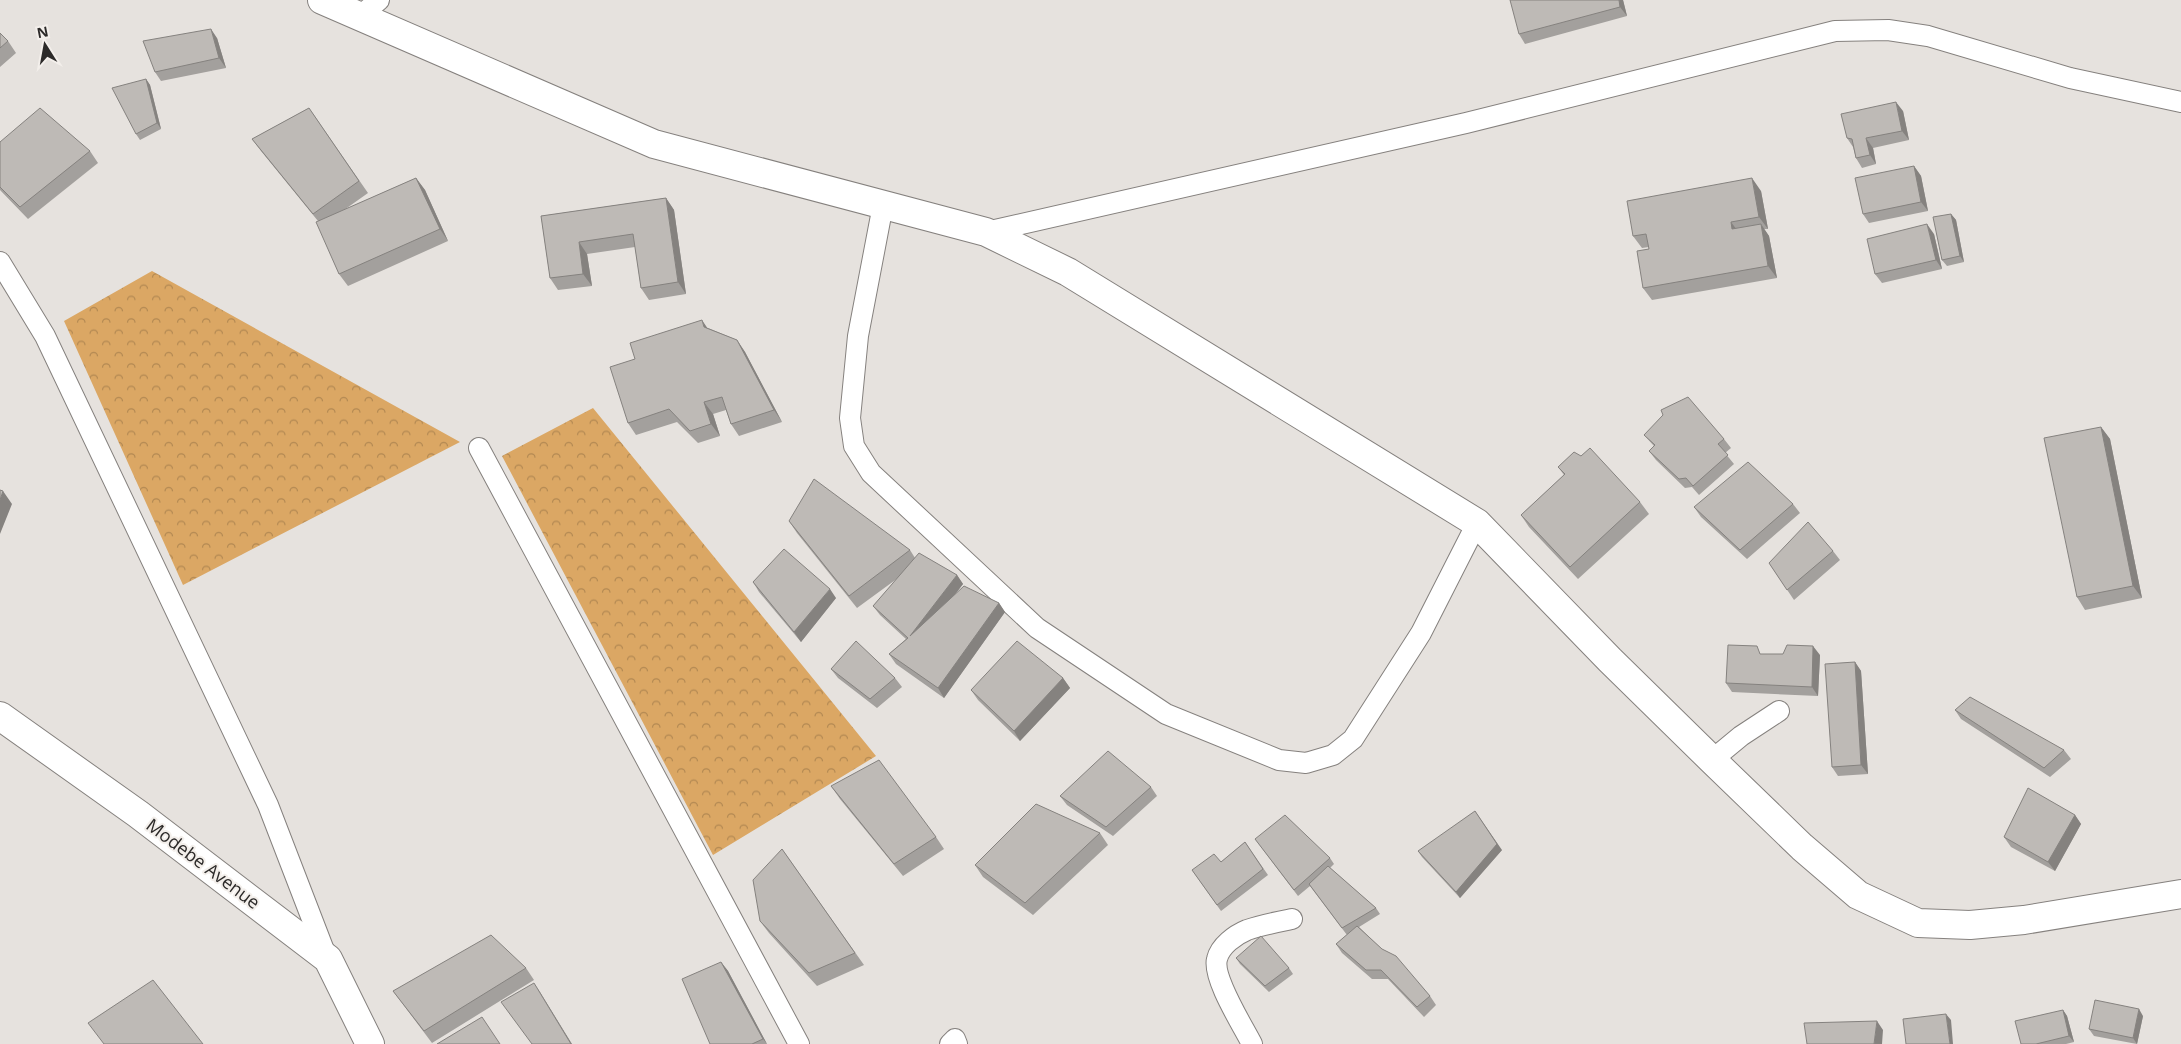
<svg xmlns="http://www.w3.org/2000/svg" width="2181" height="1044" viewBox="0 0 2181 1044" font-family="'Open Sans',sans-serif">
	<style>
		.forest { fill: url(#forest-crowns) }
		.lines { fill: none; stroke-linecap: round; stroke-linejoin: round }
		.street-casing { stroke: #85817e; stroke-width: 22 }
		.secondary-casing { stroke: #85817e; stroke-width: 30 }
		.street { stroke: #fff; stroke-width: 20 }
		.secondary { stroke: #fff; stroke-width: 28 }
		.wall { fill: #a3a09d }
		.shaded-wall { fill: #85827f }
		.building { fill: #bebab6; stroke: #85827f }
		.labels { text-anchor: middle; stroke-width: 4; stroke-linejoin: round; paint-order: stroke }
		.street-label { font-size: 18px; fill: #2c2a29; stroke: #f3efeb }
	</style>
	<defs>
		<pattern id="forest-crowns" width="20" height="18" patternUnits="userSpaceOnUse" patternTransform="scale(1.25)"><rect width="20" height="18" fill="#dba764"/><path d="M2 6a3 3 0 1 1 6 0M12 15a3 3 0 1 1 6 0" fill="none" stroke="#b28852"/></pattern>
	</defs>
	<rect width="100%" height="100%" fill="#e6e2de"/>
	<path class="forest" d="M 152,271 L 460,442 L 183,585 L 64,321 Z
		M 593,408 L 876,756 L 713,855 L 502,456 Z"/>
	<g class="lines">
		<g class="street-casing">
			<path id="street" d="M 360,16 L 379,0
				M 883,205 L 858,336 L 850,418 L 854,446 L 871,473 L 1037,628 L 1166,714 L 1279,760 L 1306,763 L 1333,755 L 1353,739 L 1421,633 L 1477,523
				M 986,232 L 1466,123 L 1835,31 L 1888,30 L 1928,36 L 2070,78 L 2181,102
				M 0,262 L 45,336 L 268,805 L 327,958
				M 479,448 L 799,1044
				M 1712,760 L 1741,736 L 1779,711
				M 950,1044 L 955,1039 L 957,1044
				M 1252,1044 C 1243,1026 1212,978 1217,959 C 1220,946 1235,935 1247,930 C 1261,925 1277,922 1292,919"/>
		</g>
		<g class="secondary-casing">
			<path id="secondary" d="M 322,0 L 654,144 L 986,232 L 1068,272 L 1477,523 L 1610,660 L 1712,760 L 1802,847 L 1858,895 L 1918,923 L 1970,925 L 2024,920 L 2181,894
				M 0,716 L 138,814 L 328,959 L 370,1044"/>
		</g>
		<use href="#street" class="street"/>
		<use href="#secondary" class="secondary"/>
	</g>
	<path class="wall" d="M 1623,0 L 1627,16 L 1525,44 L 1519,34 Z
		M 0,33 L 8,41 L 16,53 L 0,67 Z
		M 217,38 L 226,68 L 161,81 L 155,72 Z
		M 146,79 L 150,85 L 161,129 L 140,140 L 136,134 Z
		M 309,108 L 368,193 L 344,210 L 416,178 L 425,190 L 448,241 L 348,286 L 339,274 L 318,221 L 261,151 L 252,139 Z
		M 1903,111 L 1909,140 L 1873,148 L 1876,164 L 1862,168 L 1856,158 L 1853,147 L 1847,138 Z
		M 0,142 L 90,151 L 98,163 L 28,219 L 0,190 Z
		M 1914,166 L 1921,176 L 1928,211 L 1869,223 L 1863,214 Z
		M 1761,191 L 1768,229 L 1764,229 L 1769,236 L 1777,278 L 1652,300 L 1643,288 L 1649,247 L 1642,248 L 1633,236 Z
		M 666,198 L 674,210 L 686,294 L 649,300 L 641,288 L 635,247 L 587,254 L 592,286 L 558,290 L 550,278 L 541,216 Z
		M 1951,214 L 1956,220 L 1964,262 L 1947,266 L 1942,260 Z
		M 1934,234 L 1942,269 L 1882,283 L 1875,274 Z
		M 708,328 L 737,340 L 745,352 L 782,422 L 739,436 L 731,424 L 726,410 L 713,414 L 720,436 L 698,443 L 677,422 L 636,435 L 628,423 L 635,359 Z
		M 2101,427 L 2110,439 L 2142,598 L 2085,610 L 2077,597 Z
		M 1644,435 L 1724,439 L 1731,448 L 1725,453 L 1734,464 L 1699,495 L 1692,487 L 1685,488 L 1656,460 L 1649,451 L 1654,446 Z
		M 1558,467 L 1640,502 L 1649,514 L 1578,579 L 1529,527 L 1521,515 L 1564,475 Z
		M 1793,504 L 1800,513 L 1747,559 L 1701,517 L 1694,507 Z
		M 789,521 L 910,550 L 915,558 L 957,575 L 963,584 L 955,594 L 999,603 L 1005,612 L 944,698 L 896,664 L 889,654 L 906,639 L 880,615 L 873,606 L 898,578 L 857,608 L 797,533 Z
		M 1833,551 L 1840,560 L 1794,600 L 1769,563 Z
		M 753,582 L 836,598 L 801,642 L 759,592 Z
		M 1763,654 L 1820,655 L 1818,696 L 1732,692 L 1726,683 Z
		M 1855,662 L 1861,671 L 1868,774 L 1838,776 L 1832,767 Z
		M 831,669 L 895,678 L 902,687 L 877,708 L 838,678 Z
		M 1063,678 L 1070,688 L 1020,741 L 978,700 L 971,690 Z
		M 1955,710 L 2064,750 L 2071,759 L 2050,777 L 1961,719 Z
		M 831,786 L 936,837 L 944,849 L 903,876 L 840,799 Z
		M 1151,787 L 1157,796 L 1113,836 L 1067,805 L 1060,796 Z
		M 2075,815 L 2081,824 L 2055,871 L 2011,847 L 2004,837 Z
		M 1100,833 L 1108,845 L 1033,915 L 983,877 L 975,865 Z
		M 1255,839 L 1330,858 L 1334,864 L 1330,868 L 1376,908 L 1380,914 L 1359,927 L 1430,996 L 1436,1005 L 1424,1017 L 1388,979 L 1372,979 L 1342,953 L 1336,944 L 1347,935 L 1310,886 L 1298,896 Z
		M 1245,842 L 1268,875 L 1221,911 L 1192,870 L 1221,862 Z
		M 782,849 L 864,965 L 817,986 L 769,933 L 760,921 Z
		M 1502,850 L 1460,898 L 1422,857 L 1418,851 Z
		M 1236,958 L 1289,968 L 1293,974 L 1269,992 L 1240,964 Z
		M 721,962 L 728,971 L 767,1044 L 710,1044 Z
		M 526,968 L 534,980 L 432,1043 L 393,991 Z
		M 2063,1010 L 2067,1016 L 2074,1042 L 2066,1044 L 2021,1044 Z
		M 2143,1016 L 2137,1044 L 2094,1036 L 2089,1029 Z"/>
	<path class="shaded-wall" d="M 1619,0 L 1623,0 L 1627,16 L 1620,7 Z
		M 211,29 L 217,38 L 226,68 L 219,58 Z
		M 146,79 L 150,85 L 161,129 L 157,123 Z
		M 1896,102 L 1903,111 L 1909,140 L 1902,131 Z
		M 1866,138 L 1873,148 L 1876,164 L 1870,155 Z
		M 1914,166 L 1921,176 L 1928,211 L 1921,202 Z
		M 416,178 L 425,190 L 448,241 L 440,229 Z
		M 1752,178 L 1761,191 L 1768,229 L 1759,217 Z
		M 666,198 L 674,210 L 686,294 L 678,282 Z
		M 1951,214 L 1956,220 L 1964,262 L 1960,256 Z
		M 1731,222 L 1740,234 L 1732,229 Z
		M 1761,224 L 1769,236 L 1777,278 L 1768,266 Z
		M 1927,224 L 1934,234 L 1942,269 L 1936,260 Z
		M 579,242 L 587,254 L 592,286 L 583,274 Z
		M 702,320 L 710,332 L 704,327 Z
		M 737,340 L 745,352 L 782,422 L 774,410 Z
		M 704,402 L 713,414 L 720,436 L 711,424 Z
		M 2101,427 L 2110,439 L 2142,598 L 2133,586 Z
		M 3,491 L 12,504 L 0,534 L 0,500 Z
		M 957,575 L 963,584 L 917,645 L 910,636 Z
		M 830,589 L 836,598 L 801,642 L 794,632 Z
		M 999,603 L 1005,612 L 944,698 L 938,688 Z
		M 1813,646 L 1820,655 L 1818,696 L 1812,687 Z
		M 1855,662 L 1861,671 L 1868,774 L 1861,765 Z
		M 1063,678 L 1070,688 L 1020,741 L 1014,731 Z
		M 1475,811 L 1502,850 L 1460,898 L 1456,892 Z
		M 2075,815 L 2081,824 L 2055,871 L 2048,862 Z
		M 721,962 L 728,971 L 767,1044 L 763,1039 Z
		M 534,983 L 540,992 L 572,1044 L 571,1044 Z
		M 2139,1009 L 2143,1016 L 2137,1044 L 2133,1038 Z
		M 2063,1010 L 2067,1016 L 2074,1042 L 2069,1036 Z
		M 1946,1014 L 1951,1020 L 1953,1044 L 1950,1044 Z
		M 1877,1021 L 1883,1030 L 1882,1044 L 1874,1044 Z"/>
	<path class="building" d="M 1510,0 L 1619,0 L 1620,7 L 1519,34 Z
		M 211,29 L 219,58 L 155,72 L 143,41 Z
		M 0,33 L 8,41 L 0,48 Z
		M 146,79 L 157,123 L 136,134 L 112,88 Z
		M 1896,102 L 1902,131 L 1866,138 L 1870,155 L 1856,158 L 1852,139 L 1847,138 L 1841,114 Z
		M 40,108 L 90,151 L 20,207 L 0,187 L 0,142 Z
		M 309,108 L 359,181 L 313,214 L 252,139 Z
		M 1914,166 L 1921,202 L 1863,214 L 1855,178 Z
		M 416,178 L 440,229 L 339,274 L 316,222 Z
		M 1752,178 L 1759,217 L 1731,222 L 1732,229 L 1761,224 L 1768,266 L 1643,288 L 1637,251 L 1649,249 L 1646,234 L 1633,236 L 1627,201 Z
		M 666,198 L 678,282 L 641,288 L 633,234 L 579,242 L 583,274 L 550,278 L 541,216 Z
		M 1951,214 L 1960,256 L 1942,260 L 1933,217 Z
		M 1927,224 L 1936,260 L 1875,274 L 1867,239 Z
		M 702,320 L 704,327 L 737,340 L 774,410 L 731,424 L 722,397 L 704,402 L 711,424 L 690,431 L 669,409 L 628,423 L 610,367 L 635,359 L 630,343 Z
		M 1688,397 L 1724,439 L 1718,444 L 1728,455 L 1693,486 L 1686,478 L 1679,479 L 1649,451 L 1655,445 L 1644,435 L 1663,415 L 1661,410 Z
		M 2101,427 L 2133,586 L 2077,597 L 2044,438 Z
		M 1590,448 L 1640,502 L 1570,567 L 1521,515 L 1565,474 L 1558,467 L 1574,452 L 1581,456 Z
		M 1748,462 L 1793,504 L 1740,550 L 1694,507 Z
		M 814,479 L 910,550 L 849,596 L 789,521 Z
		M 0,490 L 3,491 L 0,500 Z
		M 1808,522 L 1833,551 L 1787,590 L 1769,563 Z
		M 784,549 L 830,589 L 794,632 L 753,582 Z
		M 919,553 L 957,575 L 910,636 L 964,586 L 999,603 L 938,688 L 889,654 L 908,638 L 873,606 Z
		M 856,641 L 895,678 L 870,699 L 831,669 Z
		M 1017,641 L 1063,678 L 1014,731 L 971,690 Z
		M 1728,645 L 1757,646 L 1760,654 L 1783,654 L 1787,645 L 1813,646 L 1812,687 L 1726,683 Z
		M 1855,662 L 1861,765 L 1832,767 L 1825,664 Z
		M 1970,697 L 2064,750 L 2044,768 L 1955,710 Z
		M 1108,751 L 1151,787 L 1106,827 L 1060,796 Z
		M 879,760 L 936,837 L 894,864 L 831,786 Z
		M 2028,788 L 2075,815 L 2048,862 L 2004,837 Z
		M 1036,804 L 1100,833 L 1025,903 L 975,865 Z
		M 1475,811 L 1497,844 L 1456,892 L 1418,851 Z
		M 1285,815 L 1330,858 L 1294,890 L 1255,839 Z
		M 1245,842 L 1263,869 L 1217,905 L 1192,870 L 1214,854 L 1221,862 Z
		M 782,849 L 855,953 L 809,973 L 760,921 L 753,880 Z
		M 1328,866 L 1376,908 L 1342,928 L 1309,884 Z
		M 1357,926 L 1382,949 L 1396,956 L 1430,996 L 1417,1007 L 1381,970 L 1366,970 L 1336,944 Z
		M 491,935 L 526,968 L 424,1031 L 393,991 Z
		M 1261,936 L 1289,968 L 1265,986 L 1236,958 Z
		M 721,962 L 763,1039 L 752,1044 L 710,1044 L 682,979 Z
		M 153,980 L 203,1044 L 104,1044 L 88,1023 Z
		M 534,983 L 571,1044 L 532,1044 L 501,1002 Z
		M 2095,1000 L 2139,1009 L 2133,1038 L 2089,1029 Z
		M 2063,1010 L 2069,1036 L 2036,1044 L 2021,1044 L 2015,1021 Z
		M 1946,1014 L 1950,1044 L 1906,1044 L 1903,1019 Z
		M 482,1017 L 500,1044 L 437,1044 Z
		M 1877,1021 L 1874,1044 L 1807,1044 L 1804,1023 Z"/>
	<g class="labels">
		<g class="street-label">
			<text transform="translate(203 864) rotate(37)" y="6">Modebe Avenue</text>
		</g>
	</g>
	<g transform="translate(45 45) rotate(349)" stroke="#f3efeb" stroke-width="4" paint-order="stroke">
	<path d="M0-4L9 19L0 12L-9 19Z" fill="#2c2a29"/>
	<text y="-8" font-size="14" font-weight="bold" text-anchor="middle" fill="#2c2a29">N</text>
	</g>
</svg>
